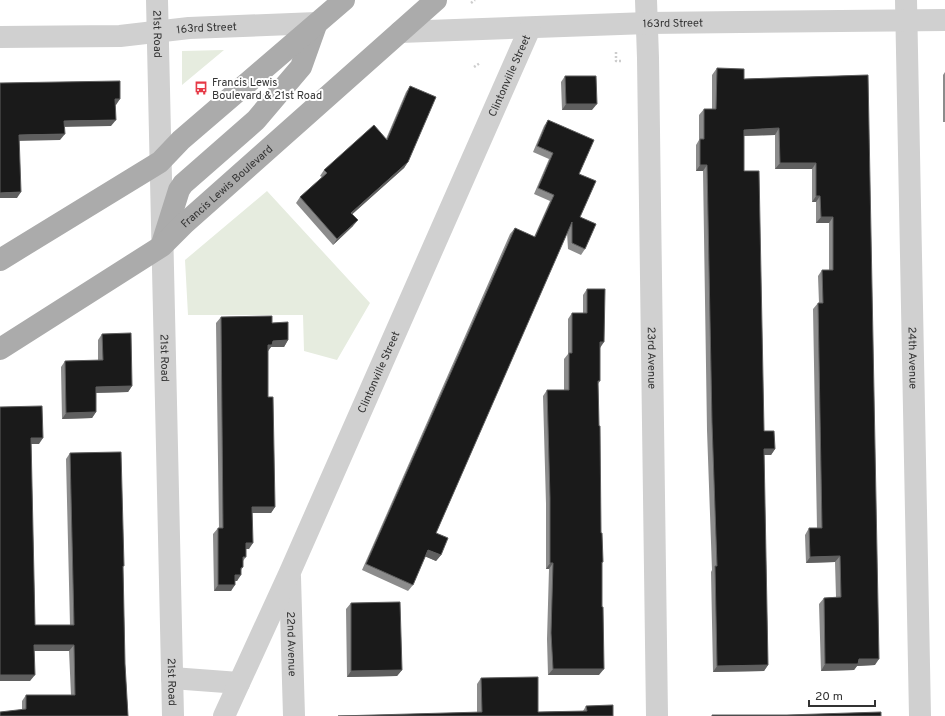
<svg xmlns="http://www.w3.org/2000/svg" width="945" height="716" viewBox="0 0 945 716" font-family="Overpass,sans-serif">
	<style>
		.green { fill: #e6ecdf }
		.lines { fill: none; stroke-linecap: round; stroke-linejoin: round }
		.path { stroke: #cdcdcd; stroke-width: 2.5; stroke-dasharray: 2 2; stroke-linecap: butt }
		.minor { stroke: #d0d0d0; stroke-width: 22 }
		.primary { stroke: #ababab; stroke-width: 22 }
		.wall { fill: #8c8c8c }
		.shaded-wall { fill: #5f5f5f }
		.building { fill: #1a1a1a; stroke: #5f5f5f }
		.labels { text-anchor: middle; stroke-width: 4; stroke-linejoin: round; paint-order: stroke }
		.street-label { font-size: 11px; fill: #333; stroke: #fff }
		.poi-label { font-size: 11px; fill: #333; stroke: #fff; text-anchor: start }
	</style>
	<rect width="100%" height="100%" fill="#fff"/>
	<path class="green" d="M 224,50 L 182,85 L 182,51 Z
		M 267,191 L 370,303 L 337,360 L 304,351 L 303,315 L 188,315 L 185,260 Z"/>
	<g class="lines">
		<path class="path" d="M 471,3 L 475,0
			M 616,52 L 616,61 L 623,61
			M 474,67 L 480,63"/>
		<g class="minor">
			<path id="s1" d="M 157,0 L 173,716"/>
			<path id="s2" d="M 646,0 L 648,58 L 657,716"/>
			<path id="s3" d="M 906,0 L 920,716"/>
			<path id="s4" d="M 400,32 L 648,23 L 945,20"/>
			<path id="s5" d="M 0,37 L 120,36 L 189,28 L 317,23"/>
			<path id="s6" d="M 290,577 L 294,716"/>
			<path d="M 172,678 L 239,683"/>
			<path id="s7" d="M 224,716 L 290,572 L 530,28"/>
		</g>
		<g class="primary">
			<path d="M 162,244 L 179,190 L 183,184 L 256,120 L 301,67 L 316,25"/>
			<path d="M 0,260 L 160,162 L 181,140 L 344,0"/>
			<path id="s8" d="M 0,349 L 162,246 L 185,223 L 436,0"/>
		</g>
	</g>
	<path class="wall" d="M 717,68 L 744,79 L 868,75 L 875,665 L 857,666 L 854,670 L 821,671 L 819,604 L 824,598 L 836,597 L 835,562 L 806,563 L 805,535 L 809,528 L 817,528 L 813,309 L 818,303 L 819,303 L 818,276 L 822,270 L 829,270 L 829,223 L 816,223 L 816,202 L 812,202 L 812,169 L 775,169 L 775,135 L 744,136 L 744,171 L 764,431 L 775,449 L 771,455 L 764,455 L 768,665 L 764,671 L 713,672 L 711,572 L 712,570 L 707,430 L 703,171 L 696,171 L 696,145 L 699,140 L 699,115 L 704,109 L 712,109 L 712,75 Z
		M 945,72 L 945,122 L 943,122 L 943,75 Z
		M 565,76 L 592,110 L 562,110 L 561,82 Z
		M 410,86 L 408,162 L 404,168 L 352,214 L 353,226 L 333,245 L 296,203 L 300,197 L 322,177 L 320,176 L 324,170 L 386,139 L 406,92 Z
		M 548,120 L 579,174 L 580,217 L 585,249 L 581,255 L 568,249 L 567,232 L 436,533 L 441,555 L 436,561 L 425,556 L 413,585 L 408,591 L 362,570 L 510,234 L 515,228 L 534,237 L 550,201 L 534,194 L 549,159 L 533,152 L 544,126 Z
		M 587,289 L 600,347 L 600,381 L 598,384 L 601,533 L 603,562 L 602,563 L 599,675 L 548,675 L 547,639 L 549,569 L 546,569 L 546,504 L 543,396 L 547,390 L 564,390 L 564,359 L 568,354 L 568,319 L 572,313 L 583,313 L 583,295 Z
		M 221,317 L 272,323 L 288,340 L 284,347 L 271,347 L 268,351 L 268,397 L 275,507 L 271,513 L 252,513 L 249,549 L 246,549 L 246,557 L 243,561 L 243,567 L 241,570 L 237,581 L 235,581 L 231,591 L 214,591 L 213,534 L 218,528 L 219,528 L 216,323 Z
		M 102,334 L 132,386 L 128,392 L 96,393 L 96,412 L 92,418 L 62,419 L 61,367 L 65,361 L 98,360 L 98,340 Z
		M 0,407 L 39,444 L 31,444 L 35,625 L 70,625 L 66,459 L 70,453 L 123,568 L 125,664 L 128,716 L 4,712 L 22,710 L 22,701 L 26,695 L 71,695 L 69,651 L 34,651 L 30,681 Z
		M 351,603 L 402,670 L 397,676 L 347,677 L 346,609 Z
		M 481,678 L 538,712 L 583,711 L 586,706 L 613,716 L 477,713 L 477,684 Z"/>
	<path class="shaded-wall" d="M 115,99 L 120,99 L 116,105 L 111,105 Z
		M 566,104 L 597,104 L 592,110 L 562,110 Z
		M 116,120 L 111,126 L 60,127 L 64,121 Z
		M 779,128 L 775,135 L 739,136 L 744,130 Z
		M 65,134 L 60,140 L 15,141 L 19,135 Z
		M 408,162 L 404,168 L 347,219 L 351,213 Z
		M 780,163 L 816,163 L 812,169 L 775,169 Z
		M 700,165 L 707,165 L 703,171 L 696,171 Z
		M 21,192 L 17,198 L 0,198 L 0,193 Z
		M 816,196 L 820,196 L 816,202 L 812,202 Z
		M 821,217 L 833,217 L 829,223 L 816,223 Z
		M 358,220 L 353,226 L 333,245 L 337,239 Z
		M 288,340 L 284,347 L 271,347 L 268,351 L 263,351 L 268,345 L 273,341 Z
		M 600,342 L 604,342 L 600,348 Z
		M 132,386 L 128,392 L 91,393 L 96,387 Z
		M 96,412 L 92,418 L 62,419 L 66,413 Z
		M 31,438 L 43,438 L 39,444 L 26,444 Z
		M 764,449 L 775,449 L 771,455 L 760,455 Z
		M 252,507 L 275,507 L 271,513 L 248,513 Z
		M 246,543 L 253,543 L 249,549 L 242,549 Z
		M 428,550 L 441,555 L 436,561 L 424,556 Z
		M 840,556 L 835,562 L 806,563 L 810,557 Z
		M 550,563 L 553,563 L 549,569 L 546,569 Z
		M 235,575 L 241,575 L 237,581 L 230,581 Z
		M 218,585 L 235,585 L 231,591 L 214,591 Z
		M 34,645 L 74,645 L 69,651 L 30,651 Z
		M 859,659 L 879,659 L 875,665 L 857,666 L 854,670 L 821,671 L 825,664 Z
		M 768,665 L 764,671 L 713,672 L 717,666 Z
		M 553,669 L 604,669 L 599,675 L 548,675 Z
		M 402,670 L 397,676 L 347,677 L 351,671 Z
		M 0,675 L 35,675 L 30,681 L 0,681 Z"/>
	<path class="building" d="M 717,68 L 744,69 L 744,79 L 868,75 L 879,659 L 859,659 L 858,664 L 825,664 L 824,598 L 841,597 L 840,556 L 810,557 L 809,528 L 822,528 L 818,303 L 823,303 L 822,270 L 833,270 L 833,217 L 821,217 L 820,196 L 816,196 L 816,163 L 780,163 L 779,128 L 744,130 L 744,171 L 759,171 L 764,431 L 774,431 L 775,449 L 764,449 L 768,665 L 717,666 L 715,566 L 717,566 L 712,423 L 707,165 L 700,165 L 700,139 L 704,139 L 704,109 L 716,109 Z
		M 565,76 L 596,76 L 597,104 L 566,104 Z
		M 120,81 L 120,99 L 115,99 L 116,120 L 64,121 L 65,134 L 19,135 L 21,192 L 0,193 L 0,83 Z
		M 410,86 L 436,97 L 408,162 L 351,213 L 358,220 L 337,239 L 300,197 L 327,173 L 324,170 L 374,125 L 387,140 Z
		M 548,120 L 594,140 L 579,174 L 596,181 L 580,217 L 596,224 L 585,249 L 572,243 L 572,222 L 436,533 L 448,538 L 441,555 L 428,550 L 413,585 L 366,564 L 515,228 L 535,237 L 554,195 L 538,188 L 553,153 L 537,146 Z
		M 587,289 L 605,289 L 604,342 L 600,342 L 600,381 L 598,381 L 599,426 L 600,426 L 601,533 L 602,533 L 603,562 L 602,562 L 602,607 L 603,607 L 604,669 L 553,669 L 551,633 L 553,563 L 550,563 L 550,498 L 547,390 L 569,390 L 569,353 L 572,353 L 572,313 L 587,313 Z
		M 272,316 L 272,323 L 288,322 L 288,340 L 273,341 L 272,345 L 268,345 L 268,397 L 273,397 L 275,507 L 252,507 L 253,543 L 246,543 L 246,557 L 243,557 L 243,567 L 241,568 L 241,575 L 235,575 L 235,585 L 218,585 L 218,528 L 223,528 L 221,317 Z
		M 131,333 L 132,386 L 96,387 L 96,412 L 66,413 L 65,361 L 103,360 L 102,334 Z
		M 42,406 L 43,438 L 31,438 L 35,625 L 74,625 L 70,453 L 121,452 L 124,566 L 123,566 L 125,664 L 128,716 L 0,716 L 0,712 L 26,709 L 26,695 L 75,695 L 74,645 L 34,645 L 35,675 L 0,675 L 0,407 Z
		M 400,602 L 402,670 L 351,671 L 351,603 Z
		M 538,677 L 538,712 L 587,711 L 586,706 L 613,705 L 613,716 L 338,716 L 482,712 L 481,678 Z
		M 881,712 L 881,716 L 712,716 L 712,715 L 787,715 Z"/>
	<defs>
		<g id="bus-bare" transform="scale(1.08)"><path d="M-5-6H5V4H4V6H2V4H-2V6H-4V4H-5ZM-3.5-4V0h7V-4ZM-3.5 1.2v1.5H-2V1.2ZM2 1.2v1.5H3.5V1.2Z" fill="#e63946" stroke="#fff" stroke-width="2.5" paint-order="stroke"/></g>
	</defs>
	<g fill-rule="evenodd">
		<use href="#bus-bare" x="201" y="88"/>
	</g>
	<g class="labels">
		<g class="street-label">
			<text dy="4" stroke="none"><textPath href="#s4" startOffset="273">163rd Street</textPath></text>
			<text dy="4" stroke="none"><textPath href="#s5" startOffset="207">163rd Street</textPath></text>
			<text dy="4" stroke="none"><textPath href="#s1" startOffset="34">21st Road</textPath></text>
			<text dy="4" stroke="none"><textPath href="#s7" startOffset="701">Clintonville Street</textPath></text>
			<text dy="4" stroke="none"><textPath href="#s8" startOffset="280">Francis Lewis Boulevard</textPath></text>
			<text dy="4" stroke="none"><textPath href="#s1" startOffset="358">21st Road</textPath></text>
			<text dy="4" stroke="none"><textPath href="#s2" startOffset="358">23rd Avenue</textPath></text>
			<text dy="4" stroke="none"><textPath href="#s3" startOffset="358">24th Avenue</textPath></text>
			<text dy="4" stroke="none"><textPath href="#s7" startOffset="377">Clintonville Street</textPath></text>
			<text dy="4" stroke="none"><textPath href="#s6" startOffset="67">22nd Avenue</textPath></text>
			<text dy="4" stroke="none"><textPath href="#s1" startOffset="682">21st Road</textPath></text>
		</g>
		<g class="poi-label">
			<text x="212" y="86">Francis Lewis<tspan x="212" dy="13">Boulevard &amp; 21st Road</tspan></text>
		</g>
	</g>
	<path d="M809 700v6h66v-6" fill="none" stroke="#333333" stroke-width="2"/>
	<text x="815" y="700" font-size="12" fill="#333333" stroke="#ffffff" stroke-width="3" paint-order="stroke">20 m</text>
</svg>
